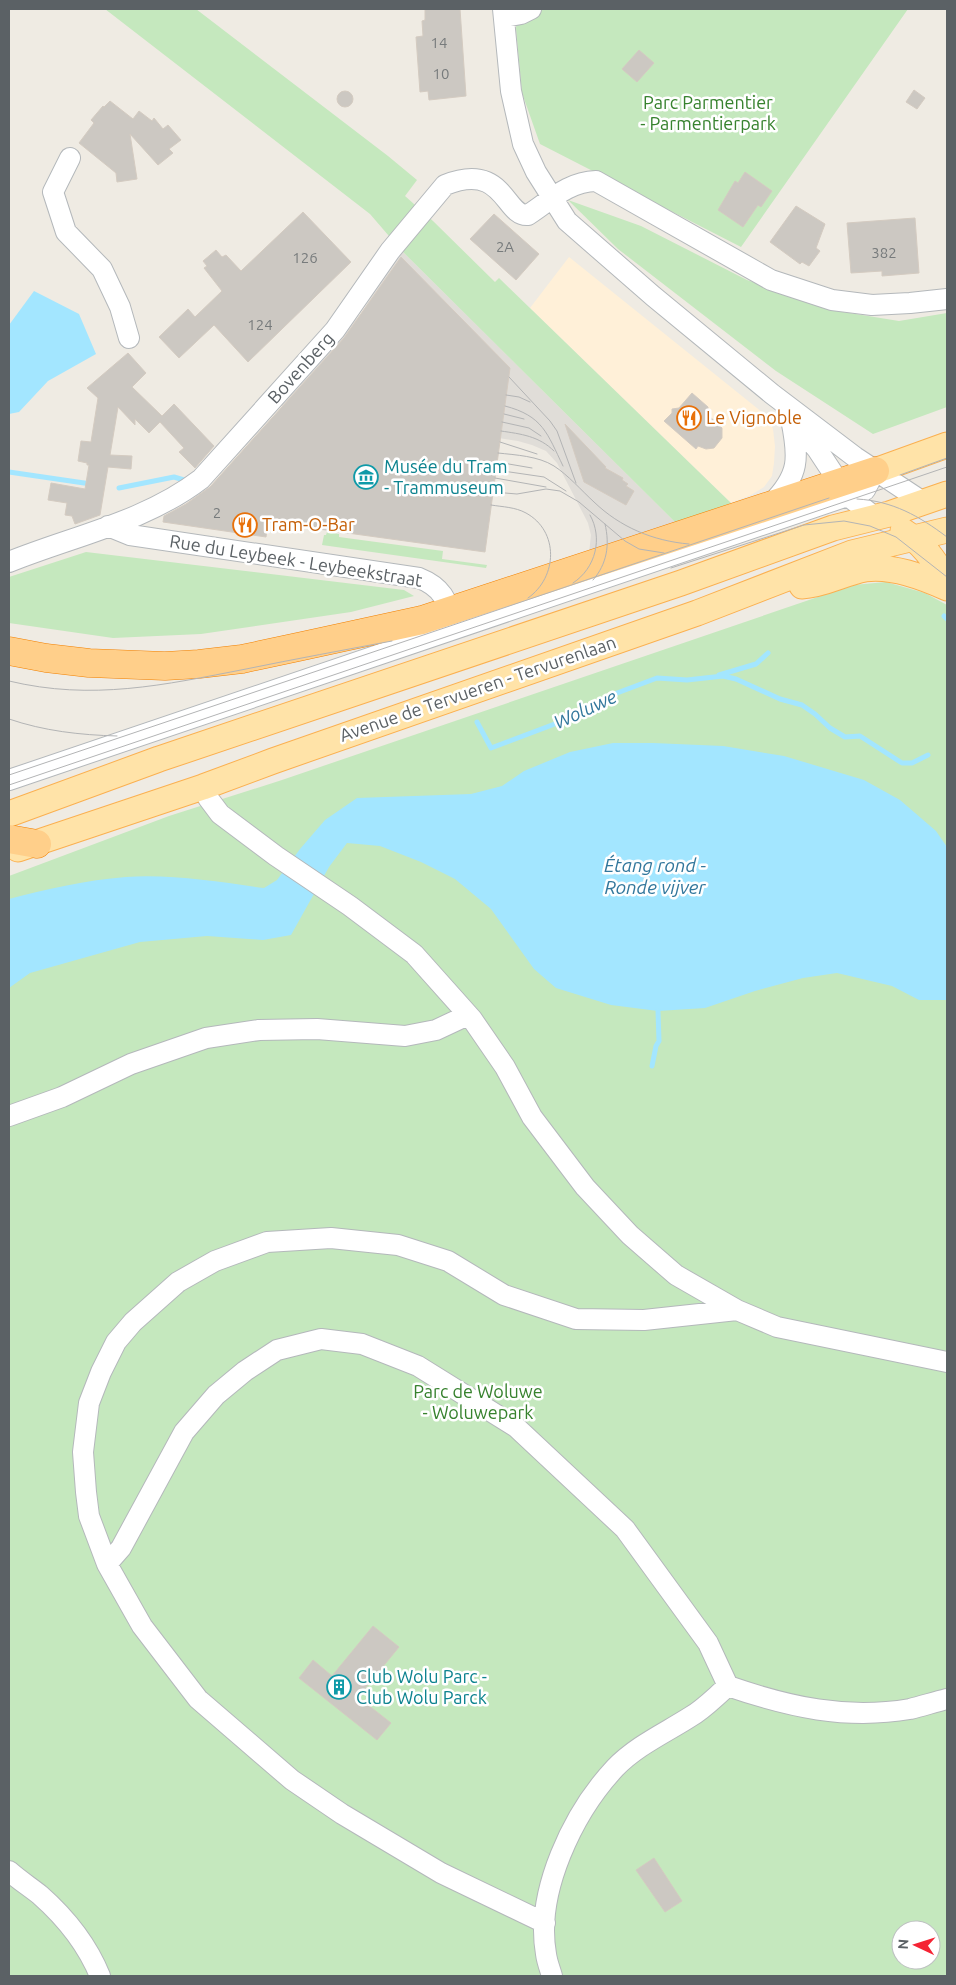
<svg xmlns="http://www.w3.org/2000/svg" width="956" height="1985" viewBox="0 0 956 1985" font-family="Ubuntu,sans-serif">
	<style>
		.commercial { fill: #fff0d8 }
		.industrial { fill: #e0ddd8 }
		.green { fill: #c5e8be; fill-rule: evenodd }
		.water { fill: #a3e6ff }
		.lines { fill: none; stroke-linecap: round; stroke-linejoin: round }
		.stream { stroke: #a3e6ff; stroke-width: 5 }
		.building { fill: #ccc8c2; stroke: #d4cbc1 }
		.minor-casing { stroke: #b4b8bb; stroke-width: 22 }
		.major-casing { stroke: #fbb050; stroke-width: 27 }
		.highway-casing { stroke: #f28000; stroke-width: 29 }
		.minor { stroke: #fff; stroke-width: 20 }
		.major { stroke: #ffe3a8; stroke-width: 25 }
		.highway { stroke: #ffcf8a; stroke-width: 28 }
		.tram { stroke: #b3b4b5; stroke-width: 1 }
		.labels { text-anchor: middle; stroke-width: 5; stroke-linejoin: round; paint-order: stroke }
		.number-label { font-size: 15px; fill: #777b7c }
		.park-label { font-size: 18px; fill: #37822e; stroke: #fff }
		.street-label { font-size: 18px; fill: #5b6165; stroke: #fff }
		.food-label { font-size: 18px; fill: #c56008; stroke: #fff; text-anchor: start }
		.culture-label { font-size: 18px; fill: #0d838f; stroke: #fff; text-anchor: start }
		.water-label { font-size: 19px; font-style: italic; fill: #32779c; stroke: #fff }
	</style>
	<rect width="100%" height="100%" fill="#efebe3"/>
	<path class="commercial" d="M 569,257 L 768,417 L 773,429 L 775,446 L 774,463 L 772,476 L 764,487 L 751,495 L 731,503 L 530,308 Z"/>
	<path class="industrial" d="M 401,250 L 677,524 L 589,553 L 591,535 L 588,523 L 557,463 L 546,451 L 532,445 L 518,441 L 276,405 L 360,315 Z"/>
	<path class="green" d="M 105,9 L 196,9 L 388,156 L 417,180 L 405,196 L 433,221 L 495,282 L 499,278 L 731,503 L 677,524 L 401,250 L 370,214 Z
		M 517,9 L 908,9 L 741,247 L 540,144 L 522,93 L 516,29 Z
		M 568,200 L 641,226 L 747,280 L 837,311 L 899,321 L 947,313 L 947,407 L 873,434 L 776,371 L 618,249 Z
		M 327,532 L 339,534 L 339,537 L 443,551 L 442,559 L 487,565 L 486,568 L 322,545 L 324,535 L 326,535 Z
		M 86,552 L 404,590 L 414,596 L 351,612 L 201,634 L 113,638 L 9,623 L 9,577 Z
		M 886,582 L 925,593 L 947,605 L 947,1976 L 9,1976 L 9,876 L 169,816 L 282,780 L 853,585 ZM 901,1930 L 931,1930 L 931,1960 L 901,1960 Z"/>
	<path class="water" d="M 34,291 L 79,314 L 96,354 L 48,381 L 19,412 L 9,414 L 9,325 Z
		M 613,743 L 653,743 L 723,746 L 784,756 L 864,780 L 900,800 L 936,831 L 947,847 L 947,1000 L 919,1000 L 892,986 L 837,973 L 803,978 L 755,991 L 705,1008 L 658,1011 L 611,1005 L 556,988 L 534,969 L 491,909 L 455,879 L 421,862 L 380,846 L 347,843 L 329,867 L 291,935 L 263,940 L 207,936 L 140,942 L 30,973 L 9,988 L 9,899 C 47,889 86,880 126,877 C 172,874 219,882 264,888 L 277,880 L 300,849 L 325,820 L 357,798 L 471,794 L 502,786 L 524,771 L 570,752 Z"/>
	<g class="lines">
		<path class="stream" d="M 9,472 L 91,484
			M 119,488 L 174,477 L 184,480
			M 944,616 L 947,619
			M 719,675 L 756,664 L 768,653
			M 477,722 L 491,748 L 560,722 L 609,696 L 657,678 L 687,680 L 723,676 L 736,679 L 780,699 L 802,705 L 815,714 L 830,728 L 845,737 L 860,736 L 902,763 L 912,763 L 928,755
			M 652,1066 L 656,1046 L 659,1041 L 658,1011"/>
	</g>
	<path class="building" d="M 425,9 L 460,9 L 466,96 L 429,100 L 428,91 L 420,92 L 416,37 L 423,36 L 422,21 L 425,20 Z
		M 639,50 L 654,63 L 637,82 L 622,69 Z
		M 914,90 L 925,98 L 917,109 L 906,102 Z
		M337 99a8 8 0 1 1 16 0a8 8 0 1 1-16 0Z
		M 110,101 L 133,119 L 139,111 L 152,121 L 154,118 L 163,129 L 168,125 L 181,140 L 169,149 L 173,153 L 158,165 L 130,134 L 137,179 L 117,182 L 116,173 L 79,143 L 94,123 L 91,120 L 103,106 L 104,107 Z
		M 745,172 L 772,191 L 761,207 L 758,205 L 743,227 L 718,210 L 735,181 L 738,183 Z
		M 796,206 L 825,224 L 816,248 L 820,251 L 809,266 L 802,262 L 800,264 L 770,242 Z
		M 303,212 L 351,262 L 248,362 L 214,325 L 179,358 L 159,337 L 188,309 L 195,317 L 222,291 L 204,268 L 207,266 L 203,261 L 216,250 L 222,257 L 226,255 L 241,271 Z
		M 494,214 L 539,254 L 516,280 L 470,239 Z
		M 915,218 L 919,273 L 882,276 L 882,271 L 851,273 L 847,223 Z
		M 401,257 L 510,368 L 485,552 L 268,522 L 266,537 L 163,522 L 164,516 L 186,504 L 210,487 L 344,338 Z
		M 128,353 L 146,373 L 132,387 L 162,416 L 174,404 L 214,446 L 195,468 L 179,452 L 184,448 L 160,422 L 149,433 L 135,419 L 135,425 L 118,407 L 110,455 L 132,456 L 131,469 L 108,467 L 100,515 L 75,524 L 72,516 L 65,515 L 67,503 L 48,500 L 51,483 L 85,489 L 89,465 L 87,465 L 87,463 L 78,461 L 81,441 L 91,442 L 98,398 L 87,388 Z
		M 692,393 L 708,407 L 708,415 L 722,428 L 722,438 L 714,448 L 706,449 L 698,446 L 696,449 L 664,421 L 672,413 L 672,409 L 679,408 Z
		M 565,424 L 606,467 L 605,468 L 623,478 L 622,480 L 628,484 L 626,486 L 634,491 L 626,505 L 584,482 Z
		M 373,1626 L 399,1647 L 358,1697 L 391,1723 L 377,1740 L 299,1678 L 313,1660 L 332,1676 Z
		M 654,1858 L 682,1901 L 665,1912 L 636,1870 Z"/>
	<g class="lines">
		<g class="minor-casing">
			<path id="minor" d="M 503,9 L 511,91 L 523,144 L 536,172 L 567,221 L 653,296 L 772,394 L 855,457 L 923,502
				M 505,17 L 521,14 L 531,9
				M 70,158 L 53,192 L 66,232 L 102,269 L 120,307 L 129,338
				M 792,419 L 817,449 L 848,496 L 876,518
				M 771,504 C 800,475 799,458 791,419
				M 108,526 L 130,535 L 419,578 C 442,587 447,600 454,623
				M 9,562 C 73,536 145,522 201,479 L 335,330 L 390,251 L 445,185 C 505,161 504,217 528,215 C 550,201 567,182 596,181 L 771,280 L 832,300 L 872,305 L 910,303 L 947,299
				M 9,780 L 865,490 L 875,471
				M 208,798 L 220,814 L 276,856 L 350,906 L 414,954 L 472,1019 L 505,1067 L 532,1117 L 585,1187 L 630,1235 L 676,1275 L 737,1310 L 777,1327 L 947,1362
				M 9,1116 L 62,1097 L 131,1064 L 206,1038 L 259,1030 L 317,1029 L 405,1036 L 436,1030 L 468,1015
				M 107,1564 L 89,1516 L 86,1492 L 83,1452 L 89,1403 L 101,1372 L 116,1342 L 133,1322 L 178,1282 L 215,1261 L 267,1242 L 331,1238 L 398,1245 L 448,1261 L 504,1295 L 576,1319 L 644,1320 L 737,1310
				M 9,1871 C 19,1880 30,1887 40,1895 C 66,1918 87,1944 100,1976
				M 545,1923 L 441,1873 L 342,1814 L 292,1780 L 198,1699 L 142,1626 L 107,1564 L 121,1548 L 184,1432 L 216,1395 L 245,1371 L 277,1350 L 321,1339 L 362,1344 L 418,1366 L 516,1427 L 625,1529 L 708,1643 L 728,1686
				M 552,1976 C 550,1969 547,1962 546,1954 C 535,1892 573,1813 615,1768 C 636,1746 665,1733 690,1717 C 704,1709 716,1696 728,1686 C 789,1707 846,1720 910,1709 C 922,1706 935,1702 947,1699"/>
		</g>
		<g class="major-casing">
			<path id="major" d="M 875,471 L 947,445
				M 903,531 C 923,543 936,562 947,582
				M 802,586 C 824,585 843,573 865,569 C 892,565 923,577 947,588
				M 9,814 L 159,759 L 681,583 L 833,528 L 889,514 L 947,494
				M 18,849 L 203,787 L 273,761 L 697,613 L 852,553 L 947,530"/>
		</g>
		<g class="highway-casing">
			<path id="highway" d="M 9,651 L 46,658 L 89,663 L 165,666 L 199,664 L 242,659 L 298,647 L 422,620 L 875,471
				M 9,839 L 37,844"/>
		</g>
		<use href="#minor" class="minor"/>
		<use href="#major" class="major"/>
		<use href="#highway" class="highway"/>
		<path class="tram" d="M 509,377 L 550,421 L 557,431 L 576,483
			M 506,395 L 519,397 L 530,402
			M 505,406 C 543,416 547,433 563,466
			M 504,414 L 524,419
			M 502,422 L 529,428 L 541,436
			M 501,431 C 521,434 539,436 554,451
			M 500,442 L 537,454
			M 498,453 C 516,455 538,456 554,466 C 568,475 581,490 594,502 C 620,527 653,541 689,544
			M 497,462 L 532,468
			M 496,470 L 544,477 L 566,491
			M 900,475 L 947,458
			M 495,478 L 546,487
			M 493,492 L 517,494 L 546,489 L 560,491 L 579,502 L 625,541 L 639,549 L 664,553
			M 857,499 C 893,501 919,516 947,537
			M 491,505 C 503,507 515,507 526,513 C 559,531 558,577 528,598
			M 671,568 L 804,525 L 844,521 L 870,526 L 896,537 L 947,577
			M 593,580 C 607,564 610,545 605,524
			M 573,583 C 596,568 603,538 590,515
			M 9,681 C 92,701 164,685 246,669 C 295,659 344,650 392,641
			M 9,719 C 44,731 80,735 117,736
			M 9,775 L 829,498
			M 9,785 L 947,467"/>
	</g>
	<defs>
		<g id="restaurant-ring" transform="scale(1.25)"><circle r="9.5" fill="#fff" stroke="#e8710a" stroke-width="1.5"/><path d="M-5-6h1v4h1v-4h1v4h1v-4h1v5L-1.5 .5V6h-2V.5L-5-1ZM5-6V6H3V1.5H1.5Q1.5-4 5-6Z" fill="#e8710a"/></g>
		<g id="museum-ring" transform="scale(1.25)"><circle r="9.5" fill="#fff" stroke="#0f9aa8" stroke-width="1.5"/><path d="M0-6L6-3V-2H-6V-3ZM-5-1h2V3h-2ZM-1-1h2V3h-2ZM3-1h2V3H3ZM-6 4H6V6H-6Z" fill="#0f9aa8"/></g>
		<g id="building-ring" transform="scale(1.25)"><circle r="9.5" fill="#fff" stroke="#0f9aa8" stroke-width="1.5"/><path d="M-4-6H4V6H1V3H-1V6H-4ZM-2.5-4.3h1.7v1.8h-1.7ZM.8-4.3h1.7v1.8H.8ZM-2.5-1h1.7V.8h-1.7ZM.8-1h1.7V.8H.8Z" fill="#0f9aa8"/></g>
	</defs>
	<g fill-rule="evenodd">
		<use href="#restaurant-ring" x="689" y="418"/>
		<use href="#museum-ring" x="366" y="477"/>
		<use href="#restaurant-ring" x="245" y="525"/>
		<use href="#building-ring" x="339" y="1687"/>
	</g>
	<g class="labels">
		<g class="number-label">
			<text x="439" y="48">14</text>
			<text x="441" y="79">10</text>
			<text x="505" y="252">2A</text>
			<text x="884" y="258">382</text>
			<text x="305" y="263">126</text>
			<text x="260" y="330">124</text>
			<text x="217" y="518">2</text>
		</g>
		<g class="park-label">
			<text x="708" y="109">Parc Parmentier<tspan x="708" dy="21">- Parmentierpark</tspan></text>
			<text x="478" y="1398">Parc de Woluwe<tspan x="478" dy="21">- Woluwepark</tspan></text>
		</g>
		<g class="street-label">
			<text transform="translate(301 368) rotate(-48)" y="6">Bovenberg</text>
			<text transform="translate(296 561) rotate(9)" y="6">Rue du Leybeek - Leybeekstraat</text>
			<text transform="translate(478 689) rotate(-19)" y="6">Avenue de Tervueren - Tervurenlaan</text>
		</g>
		<g class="food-label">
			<text x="706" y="424">Le Vignoble</text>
			<text x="262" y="531">Tram-O-Bar</text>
		</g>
		<g class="culture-label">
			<text x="384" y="473">Musée du Tram<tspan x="384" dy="21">- Trammuseum</tspan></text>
			<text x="356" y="1683">Club Wolu Parc -<tspan x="356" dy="21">Club Wolu Parck</tspan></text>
		</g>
		<g class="water-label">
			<text transform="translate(585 709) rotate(-25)" y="7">Woluwe</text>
			<text x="655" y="872">Étang rond -<tspan x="655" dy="22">Ronde vijver</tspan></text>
		</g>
	</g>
	<rect width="956" height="1985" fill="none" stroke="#5b6165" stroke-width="20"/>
	<g transform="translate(916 1945) rotate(274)"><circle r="24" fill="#ffffff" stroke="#bdc0c1"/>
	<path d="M0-4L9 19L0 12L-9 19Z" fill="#f52334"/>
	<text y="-8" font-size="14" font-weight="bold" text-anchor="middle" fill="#5b6165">N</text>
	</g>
</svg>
